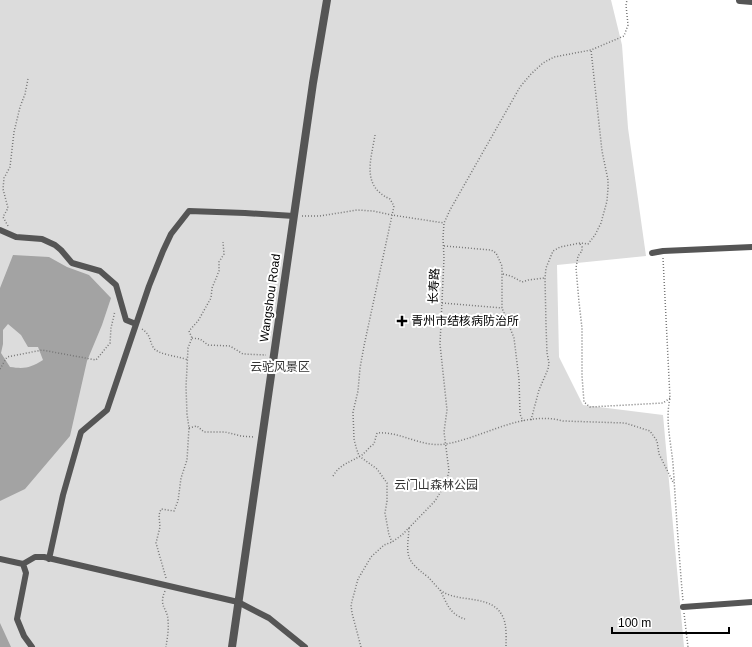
<svg xmlns="http://www.w3.org/2000/svg" width="752" height="647" viewBox="0 0 752 647" font-family="Helvetica,'Noto Sans SC',sans-serif">
	<style>
		.green { fill: #dcdcdc }
		.water { fill: #a3a3a3; fill-rule: evenodd }
		.lines { fill: none; stroke-linecap: round; stroke-linejoin: round }
		.path { stroke: #777; stroke-width: 1.5; stroke-dasharray: 1 2; stroke-linecap: butt }
		.minor { stroke: #555; stroke-width: 6 }
		.tertiary { stroke: #555; stroke-width: 8 }
		.poi-dot { fill: #000; stroke: #fff; stroke-width: 1.5 }
		.labels { text-anchor: middle; stroke-width: 4; stroke-linejoin: round; paint-order: stroke }
		.street-label { font-size: 12px; fill: #000; stroke: #fff }
		.poi-label { font-size: 12px; fill: #000; stroke: #fff; text-anchor: start }
		.park-label { font-size: 12px; fill: #333; stroke: #fff }
	</style>
	<rect width="100%" height="100%" fill="#fff"/>
	<path class="green" d="M 0,0 L 611,0 L 622,45 L 628,128 L 646,256 L 557,265 L 559,357 L 583,405 L 663,415 L 684,647 L 0,647 Z"/>
	<path class="water" d="M 13,255 L 49,257 L 67,267 L 89,275 L 111,298 L 102,325 L 87,361 L 70,436 L 25,489 L 0,501 L 0,288 ZM 8,324 L 21,335 L 28,347 L 38,347 L 43,360 C 30,368 25,369 10,367 L 1,353 L 3,344 L 3,330 Z
		M 0,623 L 11,647 L 0,647 Z"/>
	<g class="lines">
		<path class="path" d="M 375,135 C 371,160 361,186 390,199 L 394,206 L 364,346 L 360,368 L 358,391 L 353,412 L 354,439 L 356,447 L 359,456 L 377,469 L 387,483 L 387,501 L 385,513 L 389,535 L 392,542
			M 302,216 L 320,216 L 357,210 L 373,211 L 392,215 L 444,223
			M 8,226 L 3,217 L 8,208 L 3,189 L 4,178 L 10,167 L 14,132 L 20,107 L 25,94 L 28,79
			M 580,244 L 582,247 L 582,251 L 578,256 L 576,268 L 579,302 L 582,328 L 582,376 L 584,402 L 590,407 L 663,403 L 670,398
			M 444,246 L 491,250 L 496,253 L 502,266 L 502,308 L 514,338 L 519,379 L 520,414 L 523,421
			M 663,258 L 670,398 C 665,420 671,442 673,464 C 676,510 679,556 683,601
			M 503,274 L 511,276 L 522,282 L 528,280 L 544,278
			M 442,303 L 502,308
			M 142,329 C 151,335 149,340 153,347 C 157,355 179,356 188,360
			M 192,338 L 200,339 L 208,345 L 230,346 L 243,354 L 266,355
			M 0,369 L 7,357 L 42,350 L 96,360 L 110,343 L 111,328 L 115,311
			M 531,420 L 539,390 L 548,369 L 549,363 L 547,353 L 546,325 L 545,278 L 546,268 L 553,251 L 560,247 L 580,243 L 588,244 L 595,235 L 601,223 L 607,201 L 608,188 L 608,180 L 602,151 L 591,50
			M 189,428 L 197,426 L 204,432 L 225,432 L 241,436 L 254,437
			M 333,476 C 340,464 351,462 362,455 C 366,452 369,447 374,444 L 377,433 C 401,431 421,448 446,444 C 485,437 523,410 563,421 L 625,423 L 650,431 L 657,441 L 659,454 L 673,482
			M 409,528 C 407,556 404,559 428,577 C 433,582 437,588 443,592 C 462,603 492,594 503,617 C 507,626 506,638 506,647
			M 166,578 L 156,543 L 160,527 L 159,515 L 161,509 L 174,511 L 178,501 L 181,478 L 187,460 L 189,428 L 187,414 L 186,387 L 188,348 L 192,338 L 189,331 L 198,321 L 211,298 L 212,288 L 219,271 L 219,262 L 224,254 L 223,242
			M 440,590 C 447,603 449,614 465,619
			M 165,591 C 158,607 168,608 168,621 C 169,630 167,639 166,647
			M 684,613 L 688,647
			M 361,647 L 352,613 L 351,605 L 358,579 L 371,557 L 384,545 L 392,542 L 402,535 L 435,501 L 446,483 L 449,471 L 444,432 L 447,410 L 440,344 L 444,258 L 443,238 L 444,223 L 450,210 L 520,87 L 531,74 L 543,63 L 554,57 L 591,50 L 624,36 L 628,25 L 626,5 L 627,0"/>
		<path class="minor" d="M 0,230 L 16,237 L 42,239 L 55,245 L 61,250 L 72,263 L 100,271 L 116,285 L 126,320 L 136,324
			M 652,253 L 663,251 L 752,247
			M 0,559 L 23,564 L 35,557 L 44,557 L 238,602 L 269,618 L 305,647
			M 49,559 L 63,495 L 81,432 L 107,410 L 149,286 L 163,251 L 171,234 L 189,211 L 245,213 L 294,216
			M 23,564 L 26,573 L 17,619 L 24,636 L 32,647
			M 683,607 L 752,602"/>
		<path class="tertiary" d="M 740,0 L 752,1
			M 232,647 L 313,83 L 327,0"/>
	</g>
	<path class="poi-dot" d="M400 315h4v4h4v4h-4v4h-4v-4h-4v-4h4z"/>
	<g class="labels">
		<g class="street-label">
			<text transform="translate(434 286) rotate(-87)" y="4">长寿路</text>
			<text transform="translate(270 298) rotate(-82)" y="4">Wangshou Road</text>
		</g>
		<g class="poi-label">
			<text x="411" y="325">青州市结核病防治所</text>
		</g>
		<g class="park-label">
			<text x="280" y="371">云驼风景区</text>
			<text x="436" y="489">云门山森林公园</text>
		</g>
	</g>
	<path d="M612 627v6h117v-6" fill="none" stroke="#000000" stroke-width="2"/>
	<text x="618" y="627" font-size="12" fill="#000000" stroke="#ffffff" stroke-width="3" paint-order="stroke">100 m</text>
</svg>
